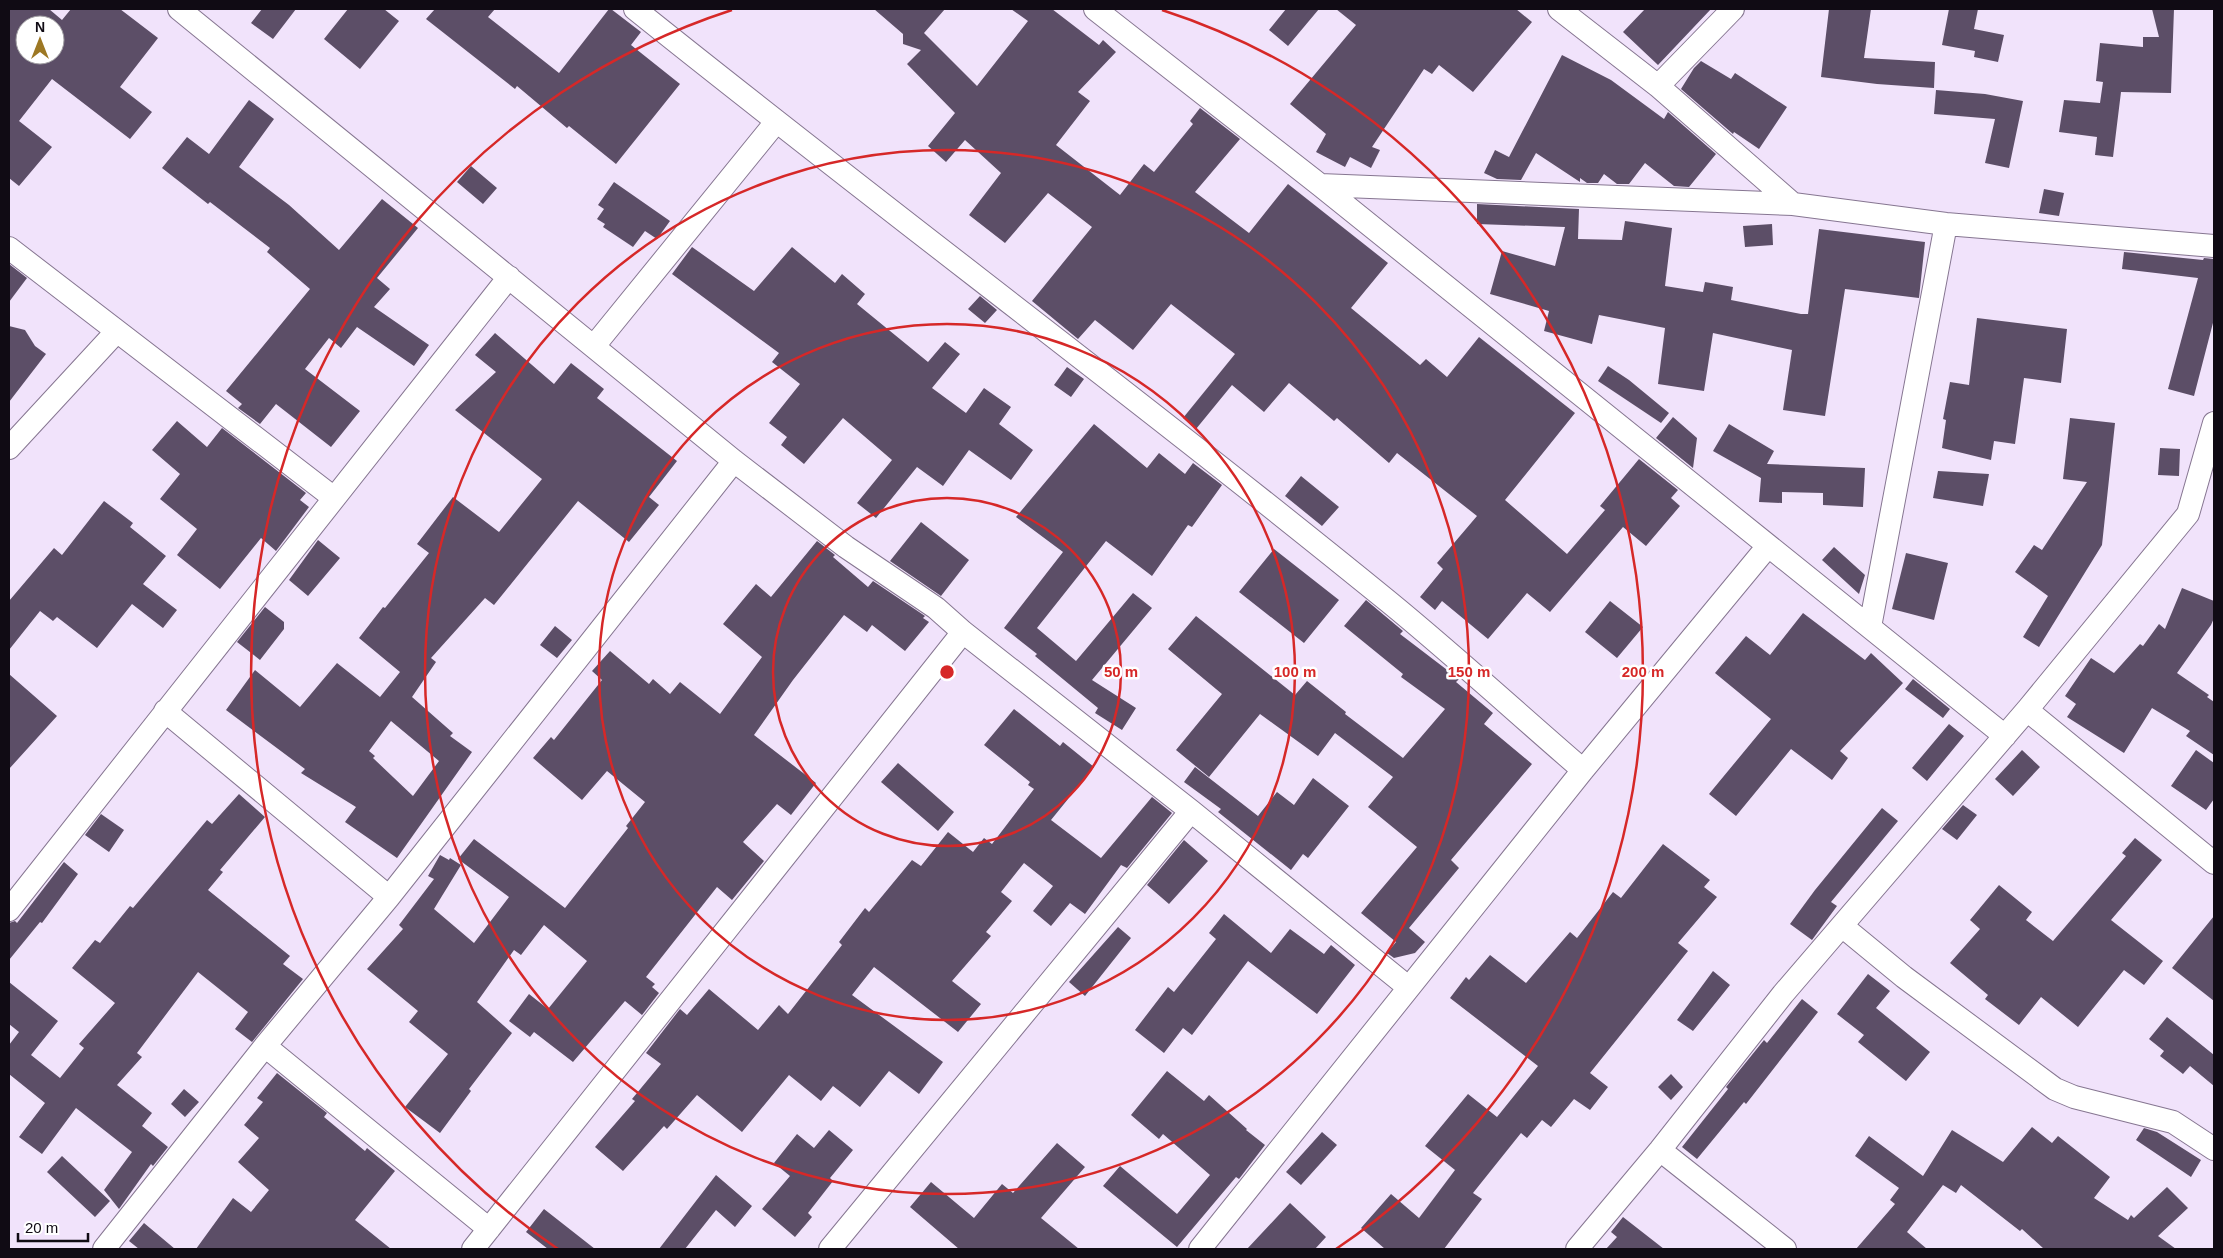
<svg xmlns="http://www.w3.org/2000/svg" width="2223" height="1258" viewBox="0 0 2223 1258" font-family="Helvetica,sans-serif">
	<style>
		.building { fill: #5c4e67; fill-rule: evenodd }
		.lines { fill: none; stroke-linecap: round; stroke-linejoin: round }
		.minor-casing { stroke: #867691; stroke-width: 24 }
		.minor { stroke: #fff; stroke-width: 22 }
		.ring { fill: none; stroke: #d62828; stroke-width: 2.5 }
		.centre { fill: #d62828; stroke: #fff; stroke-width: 2.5 }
		.ring-label { font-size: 15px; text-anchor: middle; font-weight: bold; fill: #d62828; stroke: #fff; stroke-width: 5; stroke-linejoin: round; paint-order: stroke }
	</style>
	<rect width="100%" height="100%" fill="#f1e3fb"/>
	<path class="building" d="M 9,9 L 49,9 L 62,20 L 71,9 L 120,9 L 158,38 L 120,87 L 152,112 L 130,139 L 52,79 L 19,121 L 52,147 L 19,186 L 9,178 ZM 25,25 L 55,25 L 55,55 L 25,55 Z
		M 262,9 L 296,9 L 273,39 L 251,23 Z
		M 348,9 L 384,9 L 399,21 L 360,69 L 324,39 Z
		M 435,9 L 495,9 L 488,17 L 559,73 L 609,9 L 611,9 L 641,32 L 631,45 L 680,84 L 616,164 L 569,126 L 567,128 L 517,86 L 515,89 L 426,19 Z
		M 874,9 L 945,9 L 924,33 L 977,86 L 1028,21 L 1011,9 L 1052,9 L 1099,45 L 1103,40 L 1116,52 L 1078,92 L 1090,101 L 1056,145 L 1120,195 L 1144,164 L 1154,172 L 1193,124 L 1190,121 L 1200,108 L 1240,139 L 1195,192 L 1249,233 L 1288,184 L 1388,263 L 1351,308 L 1420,365 L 1426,359 L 1447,377 L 1479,337 L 1575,413 L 1505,500 L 1567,554 L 1605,510 L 1600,506 L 1639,459 L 1678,490 L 1671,498 L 1680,506 L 1646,546 L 1623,527 L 1550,612 L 1527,593 L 1488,639 L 1442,601 L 1435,610 L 1420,597 L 1443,569 L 1437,563 L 1477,516 L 1397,453 L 1389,463 L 1337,418 L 1334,421 L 1289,383 L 1264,412 L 1232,385 L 1196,429 L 1183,418 L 1235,354 L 1171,304 L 1133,350 L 1095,320 L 1078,339 L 1032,301 L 1092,227 L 1048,193 L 1005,243 L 969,215 L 1001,173 L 965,140 L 946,162 L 928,146 L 955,113 L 907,64 L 921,50 L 903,44 L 903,34 Z
		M 1286,9 L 1319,9 L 1288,46 L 1269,30 Z
		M 1336,9 L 1516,9 L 1532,22 L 1473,92 L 1439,65 L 1432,74 L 1424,69 L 1372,147 L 1380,150 L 1371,168 L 1350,157 L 1345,167 L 1316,152 L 1326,134 L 1290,104 L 1356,25 Z
		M 1645,9 L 1711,9 L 1658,65 L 1623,32 Z
		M 1829,9 L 1871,9 L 1864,58 L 1935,62 L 1934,88 L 1877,84 L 1821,77 Z
		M 1949,9 L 1978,9 L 1974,29 L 2004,35 L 1998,62 L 1974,57 L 1975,51 L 1942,45 Z
		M 2152,9 L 2174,9 L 2171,93 L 2121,92 L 2113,157 L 2095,155 L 2097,137 L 2059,132 L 2064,100 L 2100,103 L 2103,82 L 2096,81 L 2100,43 L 2143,47 L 2143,37 L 2159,37 Z
		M 1562,55 L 1611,80 L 1664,119 L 1668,112 L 1716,154 L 1689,187 L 1674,186 L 1645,163 L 1629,184 L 1617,184 L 1604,174 L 1598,183 L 1587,183 L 1580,178 L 1580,182 L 1536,153 L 1521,180 L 1497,179 L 1484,173 L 1495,150 L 1509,157 Z
		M 1701,61 L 1731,79 L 1735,73 L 1787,107 L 1759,149 L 1734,132 L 1733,134 L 1681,89 L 1694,68 Z
		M 1936,90 L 1985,94 L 2023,101 L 2009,168 L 1985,163 L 1995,119 L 1934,114 Z
		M 249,100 L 274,119 L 239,167 L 289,205 L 339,250 L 382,199 L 418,228 L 377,278 L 390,289 L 374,307 L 429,345 L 414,366 L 357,327 L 341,348 L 329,338 L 305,369 L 360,411 L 331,447 L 276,404 L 260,424 L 238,408 L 242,404 L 226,391 L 310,289 L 267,252 L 270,248 L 210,202 L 208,204 L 162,168 L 187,137 L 209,154 Z
		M 471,166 L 497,188 L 483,204 L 457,182 Z
		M 614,182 L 670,221 L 657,239 L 645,231 L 633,247 L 603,227 L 605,224 L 597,219 L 604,209 L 598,205 Z
		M 2044,189 L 2064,193 L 2059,216 L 2039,213 Z
		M 1477,204 L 1579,209 L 1578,239 L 1622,240 L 1625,221 L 1672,228 L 1665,286 L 1703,292 L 1705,282 L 1733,287 L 1731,300 L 1801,314 L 1808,314 L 1819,229 L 1925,242 L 1919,298 L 1845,289 L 1825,416 L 1783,410 L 1792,350 L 1713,333 L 1704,391 L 1658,384 L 1665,328 L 1599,315 L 1592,344 L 1544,331 L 1549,311 L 1490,294 L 1502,251 L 1555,266 L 1565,227 L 1477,224 Z
		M 1772,224 L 1773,245 L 1745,247 L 1743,226 Z
		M 692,247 L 754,291 L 792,247 L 835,283 L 842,274 L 865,294 L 857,304 L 928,362 L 945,342 L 960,354 L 932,388 L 966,413 L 984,388 L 1011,407 L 999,424 L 1033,450 L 1011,480 L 969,450 L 943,486 L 917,467 L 876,518 L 857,503 L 892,460 L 843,418 L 804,464 L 781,445 L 787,437 L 769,423 L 800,384 L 772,362 L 779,353 L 672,274 Z
		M 2124,252 L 2203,260 L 2204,258 L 2214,259 L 2214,319 L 2194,396 L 2168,389 L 2198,278 L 2122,269 Z
		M 9,264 L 27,278 L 9,302 Z
		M 980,296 L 997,310 L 985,323 L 968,309 Z
		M 1977,318 L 2067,329 L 2061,383 L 2024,378 L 2015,444 L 1994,441 L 1991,460 L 1942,448 L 1946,420 L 1943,419 L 1950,382 L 1969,385 Z
		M 9,326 L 25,330 L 35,346 L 46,354 L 9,402 Z
		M 495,333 L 554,384 L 571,363 L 604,389 L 597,398 L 677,461 L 649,497 L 659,505 L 629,542 L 578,501 L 494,605 L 485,598 L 431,658 L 436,662 L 412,697 L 453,733 L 450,736 L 472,752 L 397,858 L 345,822 L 356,807 L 301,773 L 305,769 L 226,710 L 255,670 L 300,707 L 337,663 L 380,697 L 400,672 L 359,638 L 383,607 L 385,608 L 429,553 L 417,544 L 453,497 L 499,532 L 542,479 L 455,410 L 496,372 L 475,355 ZM 391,721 L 439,761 L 413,796 L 373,758 L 375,756 L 369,751 Z
		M 1608,366 L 1629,380 L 1669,413 L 1661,423 L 1598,381 Z
		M 1067,367 L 1084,379 L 1071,397 L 1054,385 Z
		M 1673,417 L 1697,438 L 1693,468 L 1656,438 Z
		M 2070,418 L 2115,423 L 2102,545 L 2039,647 L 2023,637 L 2048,596 L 2015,572 L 2034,545 L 2042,550 L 2087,482 L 2063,479 Z
		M 177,421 L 207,447 L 222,428 L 306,493 L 300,500 L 309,507 L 276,551 L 261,538 L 220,589 L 177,555 L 197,529 L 160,499 L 180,474 L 152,450 Z
		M 1094,424 L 1147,468 L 1159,453 L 1185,474 L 1193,463 L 1222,485 L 1192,527 L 1188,525 L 1152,576 L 1106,541 L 1037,628 L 1076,661 L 1133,593 L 1152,608 L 1092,680 L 1136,708 L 1122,730 L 1095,713 L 1098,708 L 1035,656 L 1037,654 L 1004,628 L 1063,552 L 1016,517 Z
		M 1729,424 L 1774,451 L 1767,464 L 1865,468 L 1863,507 L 1823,505 L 1823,493 L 1782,492 L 1782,503 L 1759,502 L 1761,478 L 1713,451 Z
		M 2160,448 L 2180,449 L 2179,476 L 2158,475 Z
		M 1938,471 L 1989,474 L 1983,506 L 1933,498 Z
		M 1301,476 L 1339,507 L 1322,526 L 1285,496 Z
		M 104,501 L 133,523 L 130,527 L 166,556 L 143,584 L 177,610 L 163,628 L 132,604 L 97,648 L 57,617 L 53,621 L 40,611 L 9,650 L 9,601 L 54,548 L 62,555 Z
		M 921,522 L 969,560 L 941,596 L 890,561 Z
		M 318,540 L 340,558 L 308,596 L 289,580 Z
		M 817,541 L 835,555 L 833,557 L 868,587 L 873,581 L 925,616 L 923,618 L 929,622 L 905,651 L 872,625 L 867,632 L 844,615 L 793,680 L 754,735 L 816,783 L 791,815 L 777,804 L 743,842 L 764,861 L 732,900 L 717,887 L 646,977 L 655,984 L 652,987 L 659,993 L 642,1015 L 625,1001 L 573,1062 L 534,1032 L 530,1037 L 509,1021 L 529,994 L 548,1009 L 587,961 L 544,925 L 521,955 L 514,950 L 477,1002 L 512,1033 L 469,1089 L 471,1091 L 440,1133 L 405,1107 L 448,1054 L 409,1022 L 418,1011 L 367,969 L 403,929 L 399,925 L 434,879 L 428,876 L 440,855 L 449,860 L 450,858 L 461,865 L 434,909 L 474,943 L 509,897 L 458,859 L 474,839 L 565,908 L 628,828 L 626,826 L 645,802 L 607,771 L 582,800 L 533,758 L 551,737 L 554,740 L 602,680 L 592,671 L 610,651 L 649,684 L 653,679 L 670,694 L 680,682 L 720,714 L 762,657 L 723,624 L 756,584 L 771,597 Z
		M 1834,547 L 1865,575 L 1859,594 L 1822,560 Z
		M 1274,549 L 1339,600 L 1304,643 L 1239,592 Z
		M 1906,553 L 1948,563 L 1934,620 L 1892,609 Z
		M 2182,588 L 2214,601 L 2214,618 L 2211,625 L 2177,673 L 2209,695 L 2207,697 L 2214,702 L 2214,755 L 2186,736 L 2190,731 L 2152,708 L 2124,753 L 2067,717 L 2076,704 L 2065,696 L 2091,658 L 2114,673 L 2140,644 L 2143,646 L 2159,624 L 2165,629 Z
		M 1366,600 L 1403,631 L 1400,634 L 1459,679 L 1456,682 L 1493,713 L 1484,724 L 1532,764 L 1451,860 L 1459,868 L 1409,928 L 1425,942 L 1415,953 L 1394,958 L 1387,953 L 1396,942 L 1361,913 L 1417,847 L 1368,807 L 1393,777 L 1335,733 L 1318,756 L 1260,714 L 1209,777 L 1176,750 L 1222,694 L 1168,649 L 1196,616 L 1295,695 L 1307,681 L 1346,712 L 1345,714 L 1403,758 L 1445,709 L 1401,677 L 1403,674 L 1344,626 Z
		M 1610,601 L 1643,627 L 1617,658 L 1585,632 Z
		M 265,607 L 284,622 L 284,629 L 260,660 L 237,642 Z
		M 1803,613 L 1865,660 L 1871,653 L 1903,683 L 1840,751 L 1848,758 L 1832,780 L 1791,749 L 1736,816 L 1709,794 L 1771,719 L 1715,673 L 1746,636 L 1770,655 Z
		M 555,626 L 572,640 L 557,658 L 540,645 Z
		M 9,674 L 57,716 L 9,769 Z
		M 1913,679 L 1950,709 L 1943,718 L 1905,689 Z
		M 1014,709 L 1060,746 L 1063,742 L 1094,767 L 1051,820 L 1101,858 L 1152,797 L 1172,813 L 1127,868 L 1121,865 L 1085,914 L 1070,903 L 1051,926 L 1033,911 L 1053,886 L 1024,863 L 1001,892 L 1012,901 L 986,932 L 991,936 L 952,981 L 981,1004 L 958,1032 L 874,967 L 852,995 L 943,1062 L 919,1094 L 889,1071 L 860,1107 L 833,1086 L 821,1101 L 789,1075 L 742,1132 L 697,1095 L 667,1129 L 664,1126 L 623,1171 L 595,1147 L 635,1101 L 632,1099 L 661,1064 L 646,1053 L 680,1009 L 687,1015 L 709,989 L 758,1030 L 779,1005 L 788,1014 L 842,945 L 839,942 L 865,908 L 869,912 L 912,860 L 921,866 L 948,832 L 973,852 L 984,838 L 992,844 L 1034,789 L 1028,785 L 1030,782 L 984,745 Z
		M 1949,724 L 1964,736 L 1927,781 L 1912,768 Z
		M 2022,750 L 2040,767 L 2013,796 L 1995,779 Z
		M 2196,750 L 2214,763 L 2214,799 L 2206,810 L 2171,786 Z
		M 898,763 L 954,812 L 938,831 L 881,782 Z
		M 1195,767 L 1258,816 L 1277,792 L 1294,805 L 1313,778 L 1349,806 L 1308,858 L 1303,854 L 1291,870 L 1218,812 L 1221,809 L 1184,782 Z
		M 239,794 L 265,817 L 220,870 L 223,872 L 208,890 L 290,956 L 283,964 L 303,979 L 252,1042 L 235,1029 L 248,1012 L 198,972 L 137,1053 L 142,1057 L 117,1085 L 152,1113 L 142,1126 L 168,1147 L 153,1166 L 151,1164 L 119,1209 L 104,1190 L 132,1152 L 76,1108 L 42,1154 L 19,1137 L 45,1103 L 9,1074 L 9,1045 L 19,1032 L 9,1024 L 9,982 L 58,1021 L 31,1055 L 60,1078 L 84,1048 L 79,1044 L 115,1003 L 72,968 L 95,940 L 100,943 L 130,906 L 133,908 L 207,820 L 212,824 Z
		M 1963,805 L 1977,815 L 1957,840 L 1942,829 Z
		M 1882,808 L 1898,821 L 1831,902 L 1837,906 L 1812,940 L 1790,924 L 1815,890 Z
		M 101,814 L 124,830 L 109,852 L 85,835 Z
		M 2135,838 L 2162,860 L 2111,920 L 2163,961 L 2144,985 L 2124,970 L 2078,1027 L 2041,997 L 2019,1025 L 1985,999 L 1988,995 L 1950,963 L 1980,929 L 1970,920 L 1999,885 L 2032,912 L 2026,920 L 2053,941 L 2126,856 L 2122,853 Z
		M 1184,840 L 1208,861 L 1169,904 L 1147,885 Z
		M 1663,844 L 1710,880 L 1704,887 L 1717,897 L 1678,943 L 1688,951 L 1590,1073 L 1608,1087 L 1590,1110 L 1574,1099 L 1551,1127 L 1542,1120 L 1527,1138 L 1521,1133 L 1473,1193 L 1482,1199 L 1444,1249 L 1385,1249 L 1361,1228 L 1391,1194 L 1419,1218 L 1455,1170 L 1425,1146 L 1468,1094 L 1497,1117 L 1538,1066 L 1450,998 L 1466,977 L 1469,980 L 1490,955 L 1526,983 L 1570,932 L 1577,938 L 1613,892 L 1621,898 Z
		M 64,862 L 78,874 L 42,923 L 40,922 L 9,960 L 9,923 L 15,921 L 17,923 Z
		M 1224,914 L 1271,953 L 1290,929 L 1324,954 L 1331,945 L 1355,965 L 1317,1014 L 1248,961 L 1192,1035 L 1183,1028 L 1164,1053 L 1135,1030 L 1168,987 L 1174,992 L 1216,939 L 1209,933 Z
		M 2214,916 L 2214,1001 L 2172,968 Z
		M 1118,927 L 1131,938 L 1085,996 L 1069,982 Z
		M 1713,971 L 1730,985 L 1693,1031 L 1677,1020 Z
		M 1868,974 L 1890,991 L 1876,1008 L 1930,1052 L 1906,1081 L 1858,1042 L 1864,1035 L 1837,1014 Z
		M 1802,999 L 1818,1012 L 1746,1104 L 1744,1102 L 1697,1159 L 1682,1147 L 1728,1089 L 1726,1087 L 1764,1040 L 1767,1043 Z
		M 2167,1017 L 2214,1055 L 2214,1086 L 2190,1066 L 2183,1074 L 2160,1056 L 2164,1051 L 2149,1039 Z
		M 1167,1071 L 1204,1101 L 1209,1095 L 1247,1129 L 1246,1130 L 1265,1145 L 1239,1179 L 1236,1177 L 1177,1247 L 1103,1186 L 1120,1166 L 1177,1214 L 1210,1175 L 1163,1134 L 1159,1139 L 1131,1115 Z
		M 277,1073 L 327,1113 L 324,1117 L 365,1151 L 367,1148 L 395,1171 L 355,1220 L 391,1249 L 196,1249 L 233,1198 L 251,1212 L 269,1190 L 238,1162 L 259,1138 L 244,1125 L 263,1102 L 257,1098 Z
		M 1671,1074 L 1683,1087 L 1671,1100 L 1658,1087 Z
		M 184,1089 L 199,1102 L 185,1117 L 171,1104 Z
		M 2032,1127 L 2052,1143 L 2058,1136 L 2110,1177 L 2094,1198 L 2128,1220 L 2131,1215 L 2134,1218 L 2167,1187 L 2188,1208 L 2158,1236 L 2176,1249 L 2044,1249 L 2022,1229 L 2020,1231 L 1961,1185 L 1956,1193 L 1943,1185 L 1907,1232 L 1927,1249 L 1856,1249 L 1895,1204 L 1890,1200 L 1899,1188 L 1855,1156 L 1869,1136 L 1923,1176 L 1952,1130 L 2003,1162 Z
		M 2144,1128 L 2157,1132 L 2201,1160 L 2191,1177 L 2136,1140 Z
		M 829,1130 L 853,1150 L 830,1178 L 833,1181 L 808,1213 L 812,1217 L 795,1237 L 762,1209 L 790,1176 L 774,1163 L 797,1134 L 814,1148 Z
		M 1322,1132 L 1337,1145 L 1301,1185 L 1286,1172 Z
		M 1057,1143 L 1085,1167 L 1041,1218 L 1079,1249 L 959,1249 L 910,1207 L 931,1182 L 974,1218 L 1002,1184 L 1013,1193 Z
		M 62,1156 L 110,1201 L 95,1217 L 47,1172 Z
		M 716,1175 L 752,1206 L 735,1227 L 716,1210 L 685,1249 L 659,1249 Z
		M 1290,1203 L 1326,1237 L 1315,1249 L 1247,1249 Z
		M 544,1209 L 595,1249 L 548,1249 L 526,1232 Z
		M 1623,1217 L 1664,1249 L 1606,1249 L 1617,1237 L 1611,1232 Z
		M 144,1223 L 175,1249 L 139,1249 L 129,1241 Z"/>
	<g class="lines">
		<g class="minor-casing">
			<path id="minor" d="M 179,9 L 734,461 L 846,547 L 936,608 L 963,632 L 1191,811 L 1408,987
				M 635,9 C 884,209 1141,400 1389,602 C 1455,656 1518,714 1583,770
				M 1095,9 L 1320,185 L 2005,736
				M 1559,9 L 1658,86 L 1793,204
				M 1658,86 L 1733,9
				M 1320,185 L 1793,204 L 1946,224 L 2214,246
				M 9,248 L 334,498
				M 594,346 L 776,122
				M 9,448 L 117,331
				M 1870,627 L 1946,224
				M 2027,710 L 2214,863
				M 165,711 L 389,897
				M 9,910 L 509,277
				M 1842,926 L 1904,977 L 2055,1089 L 2074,1097 L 2173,1122 L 2214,1149
				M 265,1046 L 489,1229
				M 1660,1150 L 1785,1249
				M 104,1249 L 265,1046 L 389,897 L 734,461
				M 473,1249 L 963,632
				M 830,1249 L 1191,811
				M 1200,1249 L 1583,770 L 1768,546
				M 1577,1249 L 1660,1150 L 1783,994 L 2027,710 L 2188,514 L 2214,423"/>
		</g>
		<use href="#minor" class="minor"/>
	</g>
	<g class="ring">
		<circle cx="947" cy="672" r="174"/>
		<circle cx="947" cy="672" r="348"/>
		<circle cx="947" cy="672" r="522"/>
		<path d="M558 1249A696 696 0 0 1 732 10M1162 10A696 696 0 0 1 1336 1249"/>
	</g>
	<circle cx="947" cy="672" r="8" class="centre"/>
	<g class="ring-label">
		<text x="1121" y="677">50 m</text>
		<text x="1295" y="677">100 m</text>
		<text x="1469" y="677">150 m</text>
		<text x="1643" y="677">200 m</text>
	</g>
	<rect width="2223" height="1258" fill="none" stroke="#100b14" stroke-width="20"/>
	<g transform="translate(40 40)"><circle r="24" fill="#ffffff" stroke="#9f9da1"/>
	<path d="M0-4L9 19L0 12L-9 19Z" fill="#9d7824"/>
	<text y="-8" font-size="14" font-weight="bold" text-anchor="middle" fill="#100b14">N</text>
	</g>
	<path d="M18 1233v8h70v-8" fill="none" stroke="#100b14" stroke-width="2.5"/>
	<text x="25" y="1233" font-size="15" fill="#100b14" stroke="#ffffff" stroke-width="4" paint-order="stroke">20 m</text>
</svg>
